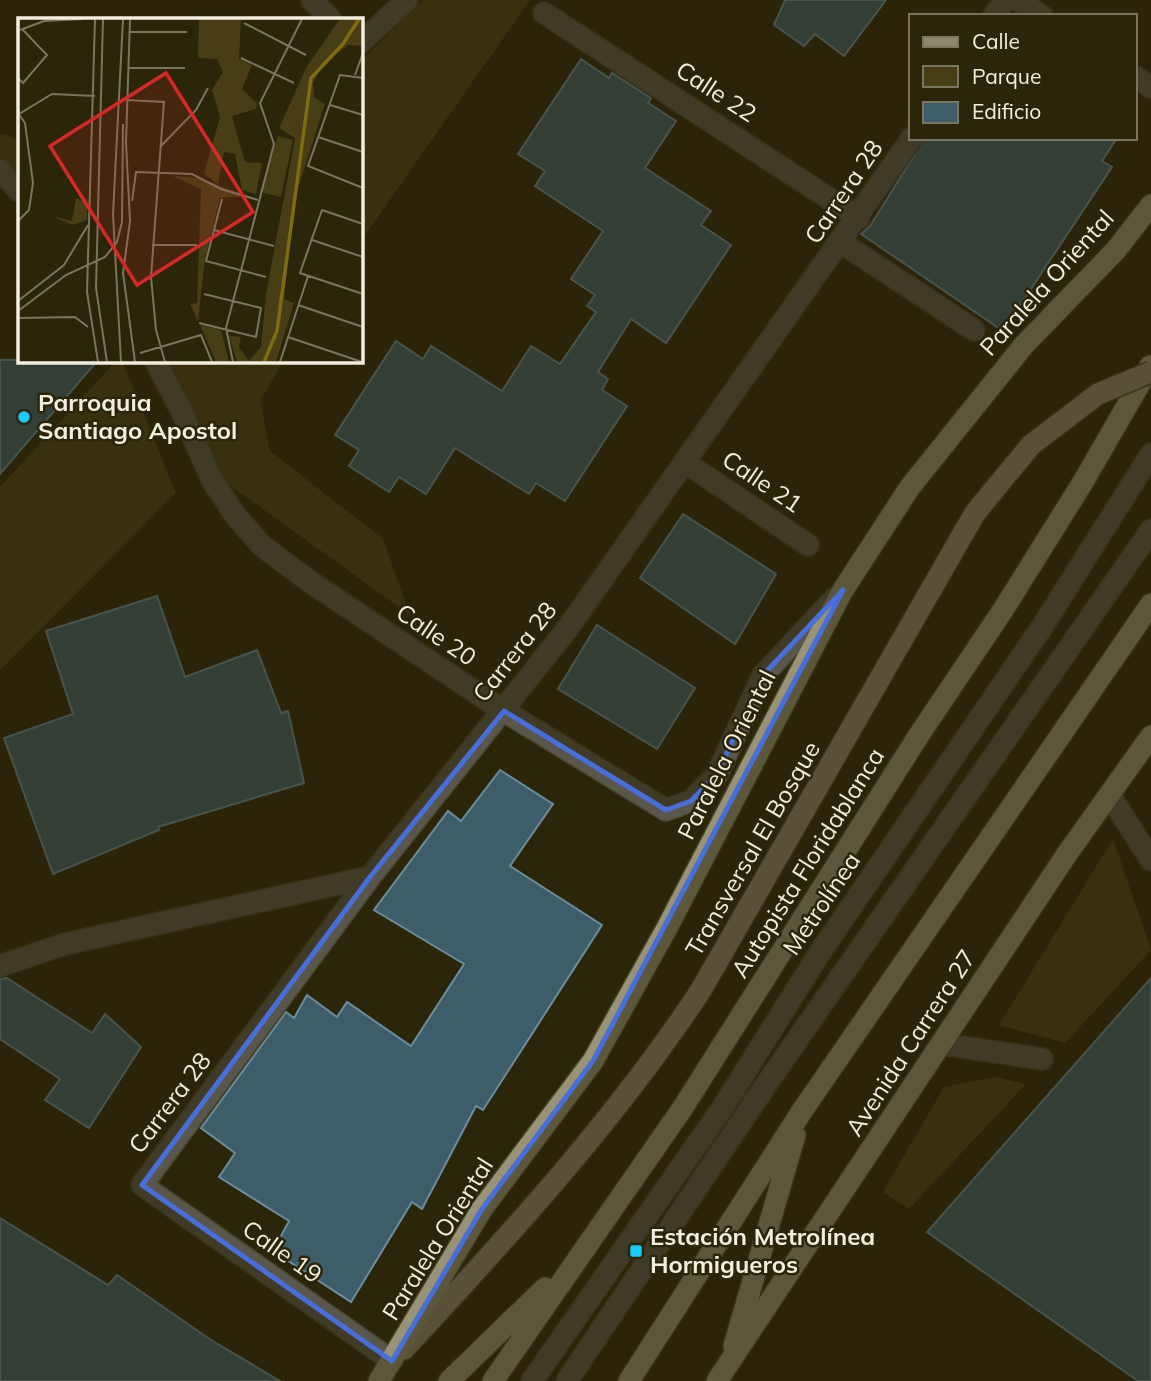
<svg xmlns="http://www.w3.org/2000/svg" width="1151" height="1381" viewBox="0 0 1151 1381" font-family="Mulish,sans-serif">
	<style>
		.green { fill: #473e15 }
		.building { fill: #3d5d6a; stroke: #6b8d9b; stroke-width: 2 }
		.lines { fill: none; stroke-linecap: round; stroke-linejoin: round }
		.service-casing { stroke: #474128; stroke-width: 24 }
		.minor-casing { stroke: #474128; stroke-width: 24 }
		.primary-casing { stroke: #474128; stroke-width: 24 }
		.trunk-casing { stroke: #474128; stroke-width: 24 }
		.service { stroke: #59574b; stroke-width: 21 }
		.minor { stroke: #59574b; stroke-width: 21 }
		.primary { stroke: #8e886f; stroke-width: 21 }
		.trunk { stroke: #989276; stroke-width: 21 }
		.primary-bridge-casing { stroke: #474128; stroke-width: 24; stroke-linecap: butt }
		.primary-bridge { stroke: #8e886f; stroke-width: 21 }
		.marked { fill: none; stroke: #476ed9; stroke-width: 5; stroke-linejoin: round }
		.poi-dot { fill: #19cafc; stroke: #2b250a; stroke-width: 2.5 }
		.labels { text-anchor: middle; stroke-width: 5; stroke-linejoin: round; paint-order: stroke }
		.street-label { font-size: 24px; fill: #f1eede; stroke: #2b250a }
		.poi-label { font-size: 24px; font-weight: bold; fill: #f1eede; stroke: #2b250a; text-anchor: start }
		.inset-river { fill: none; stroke: #7e6c13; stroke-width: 3.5 }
		.inset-road { fill: none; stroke: #7a755f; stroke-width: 2 }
		.view { fill: #d62828; fill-opacity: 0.15; stroke: #d62828; stroke-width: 3.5 }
		.inset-edge { fill: none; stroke: #f1eede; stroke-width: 3.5 }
	</style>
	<rect width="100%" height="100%" fill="#2b250a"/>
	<path class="green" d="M 423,0 L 530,0 L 361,241 L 361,61 Z
		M 7,134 L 19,142 L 19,189 L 0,169 L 0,135 Z
		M 122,360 L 176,493 L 0,670 L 0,487 L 116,361 Z
		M 161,361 L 284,361 L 260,400 L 270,451 L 383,539 L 410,615 L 224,481 Z
		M 1113,839 L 1151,950 L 1065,1043 L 999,1025 Z
		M 995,1077 L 1026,1084 L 909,1209 L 883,1192 L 944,1087 Z"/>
	<path class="building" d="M 785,0 L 886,0 L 844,56 L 815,34 L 804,46 L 774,25 Z
		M 581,59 L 609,78 L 612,73 L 651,98 L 648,103 L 676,121 L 645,168 L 711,211 L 701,225 L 731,245 L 666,343 L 631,319 L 598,372 L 608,379 L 602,390 L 627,406 L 565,501 L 536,483 L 529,494 L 455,448 L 426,494 L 399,477 L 389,492 L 349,466 L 359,450 L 335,435 L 396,341 L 423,359 L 431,346 L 502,391 L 531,346 L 560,364 L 596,312 L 587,306 L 595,295 L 571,279 L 603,231 L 535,186 L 545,171 L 518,154 Z
		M 925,138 L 1117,138 L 1102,161 L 1112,167 L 1003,331 L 861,234 L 870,226 Z
		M 0,360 L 98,360 L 0,474 Z
		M 683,514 L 776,574 L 735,644 L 640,578 Z
		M 157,596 L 185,677 L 257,650 L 281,713 L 288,711 L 304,783 L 158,827 L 159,830 L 53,874 L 4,738 L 73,714 L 46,631 Z
		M 597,625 L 695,688 L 657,749 L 558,689 Z
		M 500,770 L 553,804 L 510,866 L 602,925 L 483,1110 L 476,1106 L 422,1209 L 412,1202 L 351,1302 L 273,1251 L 289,1221 L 219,1177 L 235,1153 L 201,1128 L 286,1012 L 294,1018 L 307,995 L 337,1017 L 347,1002 L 411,1046 L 464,964 L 374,910 L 448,811 L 461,821 Z
		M 7,978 L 92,1033 L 105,1014 L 141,1047 L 89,1128 L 45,1100 L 60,1079 L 0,1039 L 0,979 Z
		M 1151,978 L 1151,1381 L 1138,1381 L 927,1232 Z
		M 0,1218 L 108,1285 L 117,1275 L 211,1340 L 280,1381 L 0,1381 Z"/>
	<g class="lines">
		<g class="service-casing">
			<path id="service" d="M 532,1381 L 723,1107 L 819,954 L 1044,624 L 1151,454
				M 567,1381 L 770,1079 L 1151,530"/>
		</g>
		<g class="minor-casing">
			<path id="minor" d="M 312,0 L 330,19
				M 1018,0 L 1042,16
				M 544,13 L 859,218
				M 994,16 L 1005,0
				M 360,43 L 407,0
				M 1135,77 L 1151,87
				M 0,170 L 19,191
				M 842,243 L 974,330
				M 155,360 L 183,414 L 212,480 L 235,515 L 261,545 L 309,581 L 504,711 L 666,810 L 691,801 L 717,774 L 763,675 L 835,598
				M 686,463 L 808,545
				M 1109,794 L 1151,860
				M 0,966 L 65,944 L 370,877
				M 942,1044 L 1042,1059
				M 392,1361 L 142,1185 L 370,877 L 568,628 L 912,138"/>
		</g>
		<g class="primary-casing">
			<path id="primary" d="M 404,1349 C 509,1236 616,1119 701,990"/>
		</g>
		<g class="trunk-casing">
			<path id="trunk" d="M 734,1346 L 795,1135
				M 379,1381 L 482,1209 L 593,1061 L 667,928 L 843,590 L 910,487 L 1024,345 L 1116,250 L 1151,205
				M 449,1381 L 545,1288
				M 493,1381 L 682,1109 L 919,735 L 1003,610 L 1083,482 L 1150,366
				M 629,1381 L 802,1111 L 1151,604
				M 717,1381 L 1067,854 L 1151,736"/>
		</g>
		<use href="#service" class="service"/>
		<use href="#minor" class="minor"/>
		<use href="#primary" class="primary"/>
		<use href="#trunk" class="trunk"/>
		<g class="primary-bridge-casing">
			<path id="primary-bridge" d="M 701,990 L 975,513 L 1031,445 L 1098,394 L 1151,372"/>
		</g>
		<use href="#primary-bridge" class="primary-bridge"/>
	</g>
	<path d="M0 0H1151V1381H0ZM 843,590 L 593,1061 L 482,1209 L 392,1361 L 142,1185 L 370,877 L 504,711 L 666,810 L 691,801 L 717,774 L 763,675 Z" fill="#2b250a" fill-opacity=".55" fill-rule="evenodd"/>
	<path class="marked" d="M 843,590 L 593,1061 L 482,1209 L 392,1361 L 142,1185 L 370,877 L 504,711 L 666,810 L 691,801 L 717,774 L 763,675 Z"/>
	<g class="poi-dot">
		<circle cx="24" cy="417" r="7"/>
		<rect x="629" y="1244" width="14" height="14" rx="3.5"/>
	</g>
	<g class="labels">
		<g class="street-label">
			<text transform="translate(716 92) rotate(33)" y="8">Calle 22</text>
			<text transform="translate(844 192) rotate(-56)" y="8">Carrera 28</text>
			<text transform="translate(1047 283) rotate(-48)" y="8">Paralela Oriental</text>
			<text transform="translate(762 482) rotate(34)" y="8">Calle 21</text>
			<text transform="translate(436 635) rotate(34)" y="8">Calle 20</text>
			<text transform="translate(515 652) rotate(-52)" y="8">Carrera 28</text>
			<text transform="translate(727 755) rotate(-63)" y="8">Paralela Oriental</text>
			<text transform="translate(753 849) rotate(-60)" y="8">Transversal El Bosque</text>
			<text transform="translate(808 863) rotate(-58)" y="8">Autopista Floridablanca</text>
			<text transform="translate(822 904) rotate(-56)" y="8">Metrolínea</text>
			<text transform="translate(911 1043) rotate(-57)" y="8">Avenida Carrera 27</text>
			<text transform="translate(170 1103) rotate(-53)" y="8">Carrera 28</text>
			<text transform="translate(438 1239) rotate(-58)" y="8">Paralela Oriental</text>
			<text transform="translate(282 1252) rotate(35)" y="8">Calle 19</text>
		</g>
		<g class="poi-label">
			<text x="38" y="411">Parroquia<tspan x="38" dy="28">Santiago Apostol</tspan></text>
			<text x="650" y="1245">Estación Metrolínea<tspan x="650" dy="28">Hormigueros</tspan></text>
		</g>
	</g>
	<g transform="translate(18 18)">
		<rect width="345" height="345" fill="#2b250a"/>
		<path d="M 181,1 L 223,1 L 221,41 L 234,47 L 224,71 L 239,85 L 238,91 L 214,98 L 227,144 L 244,145 L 238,176 L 224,172 L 217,136 L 206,134 L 200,166 L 186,156 L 202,99 L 194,72 L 205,54 L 199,41 L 180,40 ZM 322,1 L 345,1 L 345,25 L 344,28 L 330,27 L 306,45 L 295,65 L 296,79 L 307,86 L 276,182 L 266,281 L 276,285 L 258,344 L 219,344 L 211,318 L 223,319 L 221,329 L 231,343 L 243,329 L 248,276 L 277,120 L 261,110 L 289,48 ZM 260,118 L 275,122 L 263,179 L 242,174 ZM 155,158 L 182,160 L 229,178 L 202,180 L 187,241 L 180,303 L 172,286 L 179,285 L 183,171 ZM 58,180 L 69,185 L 69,202 L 54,207 L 34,198 L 54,203 ZM 182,307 L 203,312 L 211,344 L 198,344 Z" fill="#473e15"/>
		<path class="inset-river" d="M 246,344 L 259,313 L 293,60 L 325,26 L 341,1"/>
		<path class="inset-road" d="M 77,1 L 69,274 L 80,344M 85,1 L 78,270 L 89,344M 112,1 L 108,125 L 112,203 L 105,255 L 117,344M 226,5 L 288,37M 2,12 L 26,3 L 64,1M 112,14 L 169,14M 223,40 L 276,65M 111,50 L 167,50M 337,57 L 345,35M 0,60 L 5,65 L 29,37 L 4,11M 345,60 L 322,57 L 290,148 L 345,170M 109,82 L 146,84 L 133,259 L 138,312 L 147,344M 312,87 L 345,97M 0,95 L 7,105 L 15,165 L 11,192 L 0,203M 1,96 L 34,76 L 77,78M 300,119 L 345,134M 142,129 L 178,92 L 190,70M 204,181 L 188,243 L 248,259M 114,183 L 118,154 L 174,156 L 203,171 L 240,182M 345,206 L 304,192 L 282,255 L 345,276M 196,212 L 256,228M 294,222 L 345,239M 134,227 L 179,227M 0,283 L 46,247 L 70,207M 280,287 L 345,309M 0,293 L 48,257 L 87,239 L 99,224 L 104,204 L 105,106M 0,300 L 57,299 L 70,309M 181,305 L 238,319 L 243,290 L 186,276M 270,319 L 344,344M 122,335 L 183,317 L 194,344M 103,344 L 95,196 L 105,1M 215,344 L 208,310 L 256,126 L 242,85 L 284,1M 262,344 L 290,258"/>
		<path class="view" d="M 148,55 L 235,194 L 119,267 L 32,128 Z"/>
		<rect width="345" height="345" class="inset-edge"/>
	</g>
	<rect x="909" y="14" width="228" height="126" fill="#2b250a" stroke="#7a755f" stroke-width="2"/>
	<rect x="923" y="37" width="35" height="10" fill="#8e886f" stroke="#7a755f" stroke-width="2"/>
	<text x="972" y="49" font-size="21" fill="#f1eede">Calle</text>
	<rect x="923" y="66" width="35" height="21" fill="#473e15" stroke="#7a755f" stroke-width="2"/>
	<text x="972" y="84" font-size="21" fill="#f1eede">Parque</text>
	<rect x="923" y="102" width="35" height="21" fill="#3d5d6a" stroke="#7a755f" stroke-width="2"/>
	<text x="972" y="119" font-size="21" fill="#f1eede">Edificio</text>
</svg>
